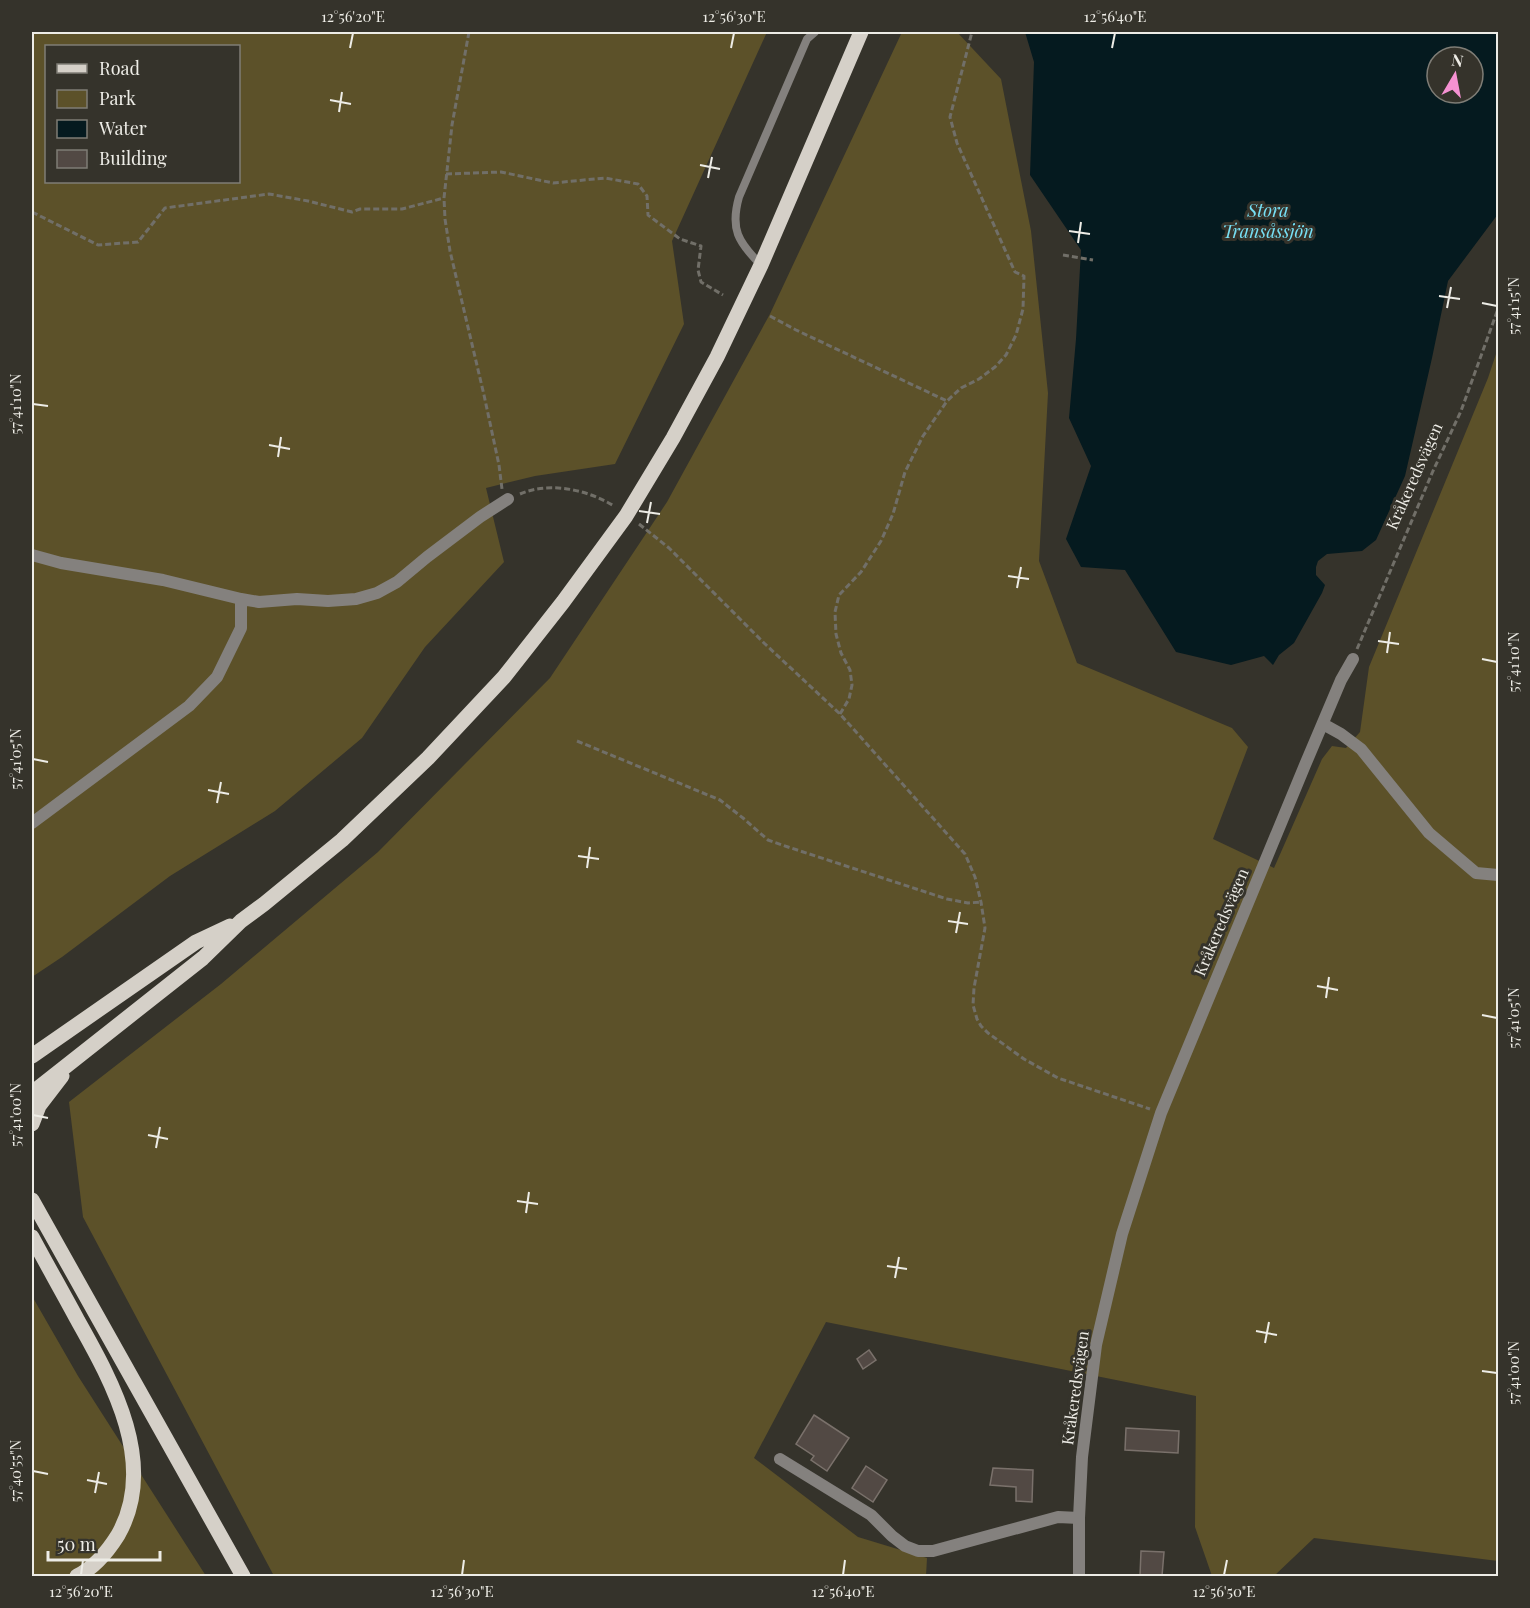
<svg xmlns="http://www.w3.org/2000/svg" width="1530" height="1608" viewBox="0 0 1530 1608" font-family="'Playfair Display',serif">
	<style>
		.green { fill: #5c5129; fill-rule: evenodd }
		.water { fill: #051a1f; fill-rule: evenodd }
		.building { fill: #524944; stroke: #7a716b; stroke-width: 1.5 }
		.lines { fill: none; stroke-linecap: round; stroke-linejoin: round }
		.path { stroke: #716f68; stroke-width: 3; stroke-dasharray: 6 3; stroke-linecap: butt }
		.service { stroke: #84817e; stroke-width: 8 }
		.minor { stroke: #84817e; stroke-width: 12 }
		.primary { stroke: #d5d0c8; stroke-width: 15 }
		.ticks { fill: none; stroke: #edece6; stroke-width: 2 }
		.labels { text-anchor: middle; stroke-width: 6; stroke-linejoin: round; paint-order: stroke }
		.street-label { font-size: 16px; fill: #edece6; stroke: #35332b }
		.water-label { font-size: 18px; font-style: italic; fill: #77e0f5; stroke: #35332b }
		.neatline { fill: none; stroke: #edece6; stroke-width: 2 }
		.ticks-label { font-size: 15px; text-anchor: middle; fill: #edece6 }
	</style>
	<rect width="100%" height="100%" fill="#35332b"/>
	<path class="green" d="M 32,32 L 767,32 L 672,241 L 684,324 L 615,464 L 535,476 L 486,488 L 504,562 L 425,647 L 362,738 L 275,811 L 170,876 L 62,957 L 32,977 ZM 46,46 L 238,46 L 238,182 L 46,182 Z
		M 902,32 L 957,32 L 1001,79 L 1031,231 L 1048,393 L 1039,561 L 1077,663 L 1232,728 L 1248,747 L 1213,839 L 1274,868 L 1322,759 L 1332,746 L 1346,748 L 1360,732 L 1369,667 L 1488,378 L 1498,348 L 1498,1561 L 1314,1538 L 1274,1576 L 1212,1576 L 1195,1527 L 1196,1396 L 826,1322 L 754,1458 L 858,1537 L 927,1558 L 926,1576 L 274,1576 L 83,1217 L 69,1102 L 221,984 L 378,852 L 550,678 L 667,502 L 770,314 Z
		M 32,1296 L 78,1376 L 206,1576 L 32,1576 Z"/>
	<path class="water" d="M 1025,32 L 1498,32 L 1498,214 L 1448,281 L 1432,358 L 1405,476 L 1376,540 L 1362,551 L 1327,554 L 1318,561 L 1316,567 L 1316,575 L 1325,585 L 1322,593 L 1294,643 L 1279,655 L 1273,665 L 1264,656 L 1231,665 L 1176,652 L 1125,570 L 1081,567 L 1066,539 L 1091,466 L 1069,418 L 1076,339 L 1081,250 L 1030,175 L 1034,62 ZM 1437,57 L 1473,57 L 1473,93 L 1437,93 Z"/>
	<path class="building" d="M 869,1350 L 876,1360 L 863,1369 L 857,1359 Z
		M 814,1415 L 849,1438 L 827,1471 L 811,1460 L 814,1456 L 796,1444 Z
		M 1126,1428 L 1179,1431 L 1178,1453 L 1125,1450 Z
		M 866,1466 L 887,1480 L 873,1502 L 852,1488 Z
		M 993,1468 L 1033,1470 L 1032,1502 L 1016,1501 L 1016,1487 L 990,1485 Z
		M 1141,1551 L 1164,1552 L 1162,1576 L 1140,1576 Z"/>
	<g class="lines">
		<path class="path" d="M 469,32 L 452,125 L 444,198 L 445,219 L 450,251 L 484,395 L 499,465 L 502,489
			M 446,174 L 501,172 L 553,183 L 605,178 L 638,184 L 647,196 L 648,215 L 680,239 L 701,246 L 698,270 L 701,282 L 723,295
			M 32,212 L 98,245 L 138,242 L 165,208 L 269,194 L 308,201 L 352,212 L 360,209 L 402,209 L 444,198
			M 1063,255 L 1093,260
			M 770,316 L 796,330 L 947,401
			M 520,494 C 550,481 588,490 614,506
			M 639,524 L 669,548 L 764,643 L 840,714 L 965,854 L 975,877 L 981,902 L 985,928 L 974,988 L 973,1005 L 977,1019 L 981,1026 L 988,1033 L 1024,1059 L 1058,1078 L 1150,1109
			M 1357,649 L 1433,471 L 1461,411 L 1498,309
			M 840,714 L 849,699 L 852,685 L 850,670 L 841,653 L 836,634 L 835,612 L 839,595 L 861,572 L 881,541 L 893,514 L 905,472 L 923,436 L 947,401 L 961,388 L 979,379 L 995,367 L 1006,355 L 1016,335 L 1023,309 L 1024,276 L 1015,272 L 957,143 L 950,117 L 972,32
			M 577,741 L 720,800 L 743,818 L 768,840 L 788,847 L 947,899 L 968,903 L 981,902"/>
		<path class="service" d="M 761,265 C 738,242 730,229 739,197 L 807,39 L 815,32"/>
		<path class="minor" d="M 32,555 L 61,563 L 163,580 L 241,599
			M 1323,724 L 1341,734 L 1361,749 L 1429,833 L 1476,873 L 1498,875
			M 32,823 L 189,706 L 217,677 L 241,628 L 241,599 L 259,602 L 297,599 L 328,601 L 356,599 L 377,593 L 397,582 L 427,557 L 480,517 L 508,499
			M 780,1459 L 871,1515 L 892,1536 L 905,1546 L 918,1551 L 933,1551 L 1058,1517 L 1079,1518
			M 1079,1576 L 1079,1518 L 1082,1457 L 1096,1345 L 1122,1234 L 1161,1113 L 1305,765 L 1341,680 L 1353,659"/>
		<path class="primary" d="M 32,1056 L 196,942 L 230,926
			M 32,1093 L 203,958 L 241,921 L 264,904 L 342,840 L 428,758 L 504,677 L 563,602 L 626,516 L 673,438 L 717,357 L 761,265 L 861,32
			M 32,1124 L 39,1106 L 62,1076
			M 32,1200 L 243,1576
			M 32,1237 C 47,1265 63,1293 78,1321 C 113,1383 158,1465 118,1535 C 108,1551 94,1568 77,1576"/>
	</g>
	<path class="ticks" d="M 350,48 L 353,33M 731,48 L 734,33M 1112,48 L 1115,33M 330,100 L 351,104M 339,112 L 342,92M 700,165 L 720,169M 708,178 L 712,157M 1069,231 L 1090,234M 1078,243 L 1081,222M 1439,296 L 1460,299M 1482,303 L 1497,306M 1447,308 L 1451,287M 33,404 L 48,406M 269,445 L 290,449M 278,457 L 281,437M 639,511 L 660,514M 647,523 L 651,502M 1008,576 L 1029,579M 1017,588 L 1021,567M 1378,641 L 1399,644M 1387,653 L 1390,632M 1482,659 L 1497,662M 33,759 L 48,762M 208,790 L 229,794M 217,803 L 221,782M 578,856 L 599,859M 587,868 L 590,847M 948,921 L 968,924M 956,933 L 960,912M 1317,986 L 1338,990M 1326,998 L 1329,977M 1482,1015 L 1497,1018M 33,1115 L 48,1118M 148,1135 L 168,1139M 156,1148 L 160,1127M 517,1201 L 538,1204M 526,1213 L 529,1192M 887,1266 L 907,1269M 895,1278 L 899,1257M 1256,1331 L 1277,1335M 1265,1343 L 1269,1322M 1482,1371 L 1497,1373M 33,1471 L 48,1474M 87,1480 L 107,1484M 95,1493 L 99,1472M 81,1575 L 83,1560M 462,1575 L 464,1560M 843,1575 L 845,1560M 1224,1575 L 1227,1560"/>
	<g class="labels">
		<g class="street-label">
			<text transform="translate(1414 476) rotate(-66)" y="6">Kråkeredsvägen</text>
			<text transform="translate(1221 922) rotate(-67)" y="6">Kråkeredsvägen</text>
			<text transform="translate(1075 1388) rotate(-82)" y="6">Kråkeredsvägen</text>
		</g>
		<g class="water-label">
			<text x="1268" y="217">Stora<tspan x="1268" dy="21">Transåssjön</tspan></text>
		</g>
	</g>
	<rect width="1530" height="1608" fill="none" stroke="#35332b" stroke-width="66"/>
	<rect x="45" y="45" width="195" height="138" fill="#35332b" stroke="#7f7d76" stroke-width="1.5"/>
	<rect x="57" y="64" width="30" height="9" fill="#d5d0c8" stroke="#7f7d76" stroke-width="1.5"/>
	<text x="99" y="75" font-size="18" fill="#edece6">Road</text>
	<rect x="57" y="90" width="30" height="18" fill="#5c5129" stroke="#7f7d76" stroke-width="1.5"/>
	<text x="99" y="105" font-size="18" fill="#edece6">Park</text>
	<rect x="57" y="120" width="30" height="18" fill="#051a1f" stroke="#7f7d76" stroke-width="1.5"/>
	<text x="99" y="135" font-size="18" fill="#edece6">Water</text>
	<rect x="57" y="150" width="30" height="18" fill="#524944" stroke="#7f7d76" stroke-width="1.5"/>
	<text x="99" y="165" font-size="18" fill="#edece6">Building</text>
	<g transform="translate(1455 75) rotate(10)"><circle r="28" fill="#35332b" stroke="#7f7d76" stroke-width="1.5"/>
	<path d="M0-4.5L10 22L0 15L-10 22Z" fill="#f591d2"/>
	<text y="-9" font-size="16" font-weight="bold" text-anchor="middle" fill="#edece6">N</text>
	</g>
	<path d="M48 1551v9h112v-9" fill="none" stroke="#edece6" stroke-width="3"/>
	<text x="57" y="1551" font-size="18" fill="#edece6" stroke="#35332b" stroke-width="4.5" paint-order="stroke">50 m</text>
	<rect x="33" y="33" width="1464" height="1542" class="neatline"/>
	<g class="ticks-label">
		<text x="353" y="22">12°56'20"E</text>
		<text x="734" y="22">12°56'30"E</text>
		<text x="1115" y="22">12°56'40"E</text>
		<text transform="translate(1514 306) rotate(-90)" y="5">57°41'15"N</text>
		<text transform="translate(16 404) rotate(-90)" y="5">57°41'10"N</text>
		<text transform="translate(1514 662) rotate(-90)" y="5">57°41'10"N</text>
		<text transform="translate(16 759) rotate(-90)" y="5">57°41'05"N</text>
		<text transform="translate(1514 1018) rotate(-90)" y="5">57°41'05"N</text>
		<text transform="translate(16 1115) rotate(-90)" y="5">57°41'00"N</text>
		<text transform="translate(1514 1373) rotate(-90)" y="5">57°41'00"N</text>
		<text transform="translate(16 1471) rotate(-90)" y="5">57°40'55"N</text>
		<text x="81" y="1597">12°56'20"E</text>
		<text x="462" y="1597">12°56'30"E</text>
		<text x="843" y="1597">12°56'40"E</text>
		<text x="1224" y="1597">12°56'50"E</text>
	</g>
</svg>
